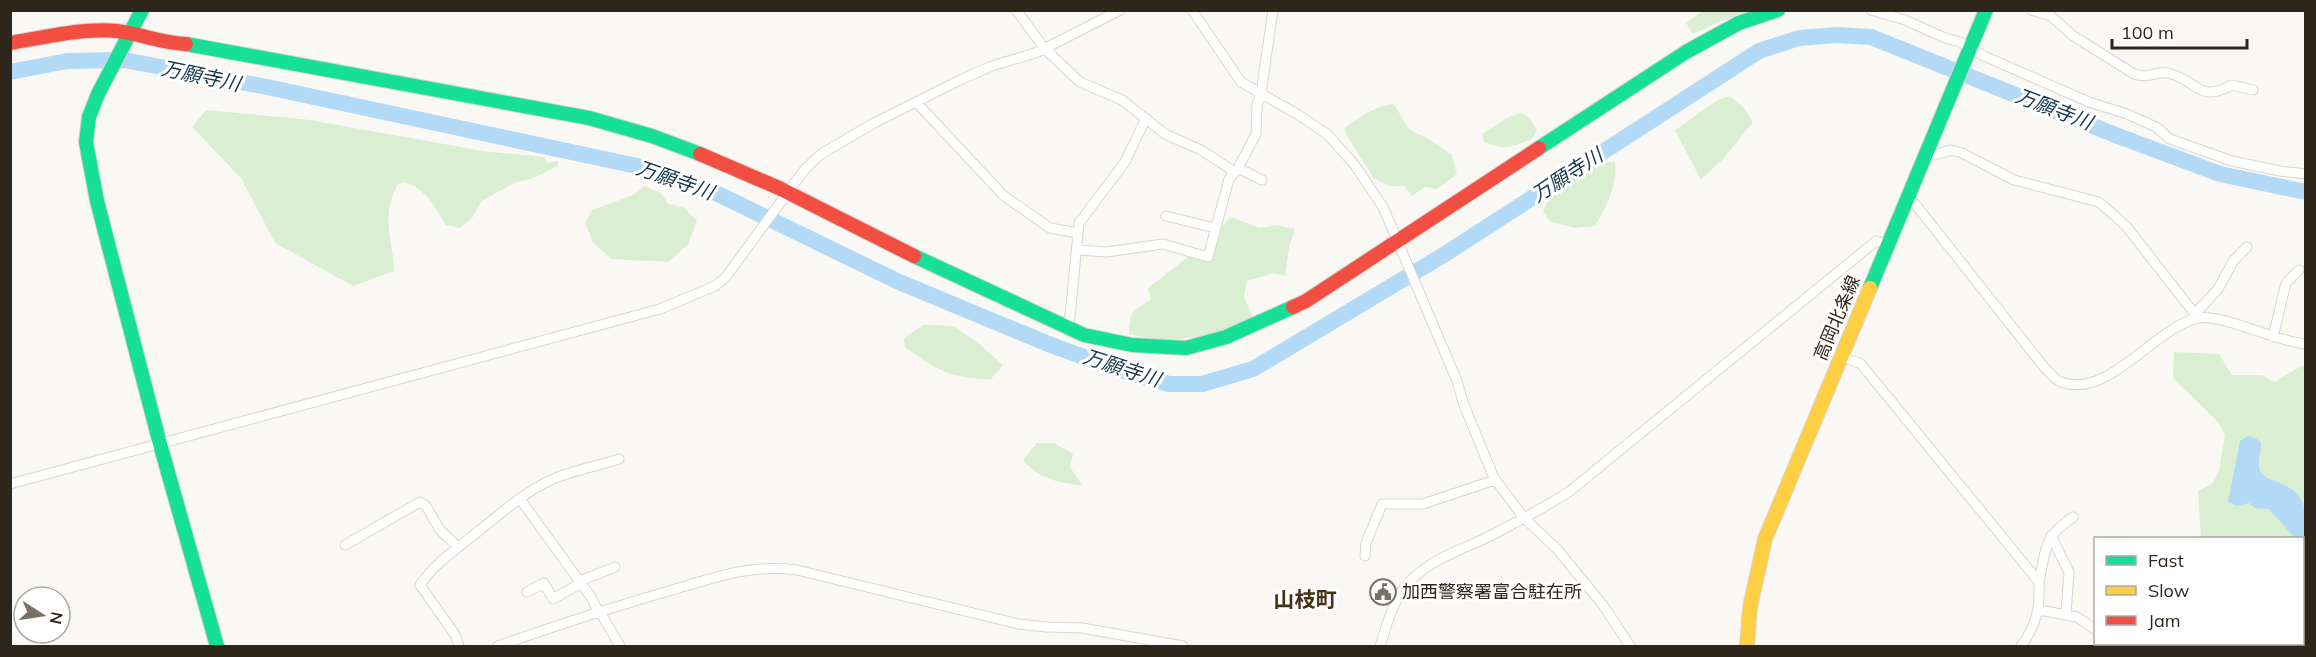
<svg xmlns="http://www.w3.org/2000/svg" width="2316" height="657" viewBox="0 0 2316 657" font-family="Mulish,'Noto Sans JP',sans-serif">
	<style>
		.green { fill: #daefd1 }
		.water { fill: #b2d9f6 }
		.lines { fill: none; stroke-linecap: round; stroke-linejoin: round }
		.river { stroke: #b2d9f6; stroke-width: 16 }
		.street-casing { stroke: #dbd5ce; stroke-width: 11 }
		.fast-casing { stroke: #dbd5ce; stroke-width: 16 }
		.slow-casing { stroke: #dbd5ce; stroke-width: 16 }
		.jam-casing { stroke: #dbd5ce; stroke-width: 16 }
		.street { stroke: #fefefe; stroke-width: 9 }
		.fast { stroke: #16e098; stroke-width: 14 }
		.slow { stroke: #ffcf43; stroke-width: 14 }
		.jam { stroke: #f24e42; stroke-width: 14 }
		.labels { text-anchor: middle; stroke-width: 6; stroke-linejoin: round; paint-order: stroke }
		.street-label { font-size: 18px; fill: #2f261b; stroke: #fff }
		.poi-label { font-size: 18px; fill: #2f261b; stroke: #fff; text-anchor: start }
		.water-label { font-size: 20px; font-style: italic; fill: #17374d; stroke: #fff }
		.quarter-label { font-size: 21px; font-weight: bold; fill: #443217; stroke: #fff }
	</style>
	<rect width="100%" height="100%" fill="#faf8f5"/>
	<path class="green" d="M 1703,11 L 1703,10 L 1752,11 L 1716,23 L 1693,34 L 1686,23 Z
		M 1730,96 L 1744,108 L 1753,122 L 1723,159 L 1701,180 L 1675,130 C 1693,120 1710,100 1730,96 Z
		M 1394,104 L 1409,129 L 1428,139 L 1452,155 L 1457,174 L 1437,189 L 1425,187 L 1412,196 L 1404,186 L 1389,186 L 1373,178 C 1365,161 1352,147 1344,129 C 1359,117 1374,106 1394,104 Z
		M 206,110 L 310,120 L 483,151 L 544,157 L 548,163 L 558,161 L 558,166 L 531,179 L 516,182 L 482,201 L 472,218 L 460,228 L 446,225 C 435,207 426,189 405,182 L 398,184 C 380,218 393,237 394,271 L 353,286 L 275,243 L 241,178 L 192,127 Z
		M 1521,113 L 1529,117 L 1537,130 L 1533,138 C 1514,148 1504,150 1484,142 L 1482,134 C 1496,126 1505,116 1521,113 Z
		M 1604,162 L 1615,162 C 1618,185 1606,207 1595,226 L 1575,228 L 1549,221 L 1543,211 C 1551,187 1583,175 1604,162 Z
		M 645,186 L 661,193 L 668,204 L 683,207 L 697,221 L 688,244 L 669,262 L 611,259 L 593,242 L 585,222 L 592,210 L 633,195 Z
		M 1231,217 L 1260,228 L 1277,225 L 1295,229 L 1289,247 L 1285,276 L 1274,273 L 1247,281 L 1244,296 L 1253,319 C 1210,336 1176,346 1129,334 C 1129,313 1133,309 1151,300 L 1148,288 L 1192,254 L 1210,261 L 1218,231 Z
		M 923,325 L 954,326 L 977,342 L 1003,365 L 991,379 C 953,379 935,370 905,347 L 904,338 Z
		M 2174,352 L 2219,354 L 2232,375 L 2262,375 L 2274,382 L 2305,364 L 2305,646 L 2258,646 L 2258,645 L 2302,644 L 2302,538 L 2201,538 L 2198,491 L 2212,484 L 2219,471 L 2225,435 L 2219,423 L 2173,378 Z
		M 1037,443 L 1054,443 L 1073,454 L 1070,467 L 1083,486 C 1058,482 1040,480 1023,460 Z"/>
	<path class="water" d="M 2248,436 L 2257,439 L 2261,443 C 2262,451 2256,462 2260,471 C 2263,477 2269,479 2275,481 C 2311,494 2306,514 2305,547 L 2303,545 L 2302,538 L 2295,538 L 2269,509 L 2255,508 L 2249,503 L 2237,506 L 2228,502 L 2240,441 Z"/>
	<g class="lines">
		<path class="river" d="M 10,72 L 67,61 L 124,60 L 267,87 L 651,169 L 716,193 L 899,282 L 1051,345 L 1120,370 L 1169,384 L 1202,384 L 1253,369 L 1442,256 L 1759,51 L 1799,38 L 1837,35 L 1871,37 L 2118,136 L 2220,174 L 2306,192"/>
		<g class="street-casing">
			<path id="street" d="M 1016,10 L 1045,49 L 1080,82 L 1122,100 L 1165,134 L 1201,150 L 1235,172
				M 1192,10 L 1241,82 L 1297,114 L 1327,134 L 1354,164 L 1383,207 L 1457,381 L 1464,405 L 1494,478 L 1524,518 L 1557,549 L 1603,605 L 1630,646
				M 1871,10 L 1905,20 L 1945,38 L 1960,42 L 1984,56 L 2089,102 L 2127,114 L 2156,127 L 2170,139 L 2232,161 L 2280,171 L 2306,174
				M 2031,10 L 2051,16 L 2072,35 L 2134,74 C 2151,80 2157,69 2171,74 C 2199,82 2199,103 2232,85 L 2253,90
				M 917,103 L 1004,196 L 1050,228 L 1078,233
				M 1926,153 L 1935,155 L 1951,150 L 1962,153 L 2014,180 L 2099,202 L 2126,226 L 2198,318
				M 1238,168 L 1262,180
				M 1907,198 L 1915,204 L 2044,367 C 2049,372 2055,380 2061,382 C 2108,400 2154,328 2198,318 C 2220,313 2277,342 2306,344
				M 1166,216 L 1215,228
				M 1078,250 L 1107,252 L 1163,244 L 1208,257 L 1229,179 L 1238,168 L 1256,134 L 1257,105 L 1261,93 L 1273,10
				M 2195,314 L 2218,289 L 2234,260 L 2247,247
				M 1066,327 L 1070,316 L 1079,223 L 1125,162 L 1146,118
				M 2273,337 L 2286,283 L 2299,270
				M 1841,356 L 1861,364 L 2039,582 C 2040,607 2037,625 2021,646
				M 10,484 L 660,309 L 715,286 L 725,278 L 805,169 L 821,154 L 874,123 L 962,79 L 992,66 L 1038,52 L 1120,10
				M 520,499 L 591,597 L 598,611
				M 2051,536 L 2069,572 L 2066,614
				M 345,545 L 420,502 L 426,506 L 440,530 L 458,547
				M 1365,556 L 1366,543 L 1382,504 L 1423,504 L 1495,480
				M 580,581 L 615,567
				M 2039,582 C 2046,548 2043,538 2073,517
				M 527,592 L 544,583 L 553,599 L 581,583
				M 599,610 L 620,646
				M 2039,610 L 2077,617 L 2096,630
				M 2118,644 L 2121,646
				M 459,646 L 456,636 L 420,585 C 435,562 460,547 481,529 C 504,511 526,491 553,479 C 573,470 598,466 619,459
				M 498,646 C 555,626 613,607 672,590 C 717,577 749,564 797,570 L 1018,624 L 1047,627 L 1082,628 L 1183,646
				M 1380,646 C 1386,627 1391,608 1402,591 C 1423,560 1463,550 1494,534 C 1520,520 1546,507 1570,491 L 1876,241 L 1888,244"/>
		</g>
		<g class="fast-casing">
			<path id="fast" d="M 142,10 L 98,94 L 89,117 L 86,142 L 97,201 L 160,444 L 217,646
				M 186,44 L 589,118 L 652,136 L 700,154
				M 1539,148 L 1686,52 L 1739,23 L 1778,10
				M 914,256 L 1084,335 L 1132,345 L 1186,348 L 1226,337 L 1293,307
				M 1870,288 L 1986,10"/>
		</g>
		<g class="slow-casing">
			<path id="slow" d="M 1747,646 L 1750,607 L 1765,539 L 1870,288"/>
		</g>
		<g class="jam-casing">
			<path id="jam" d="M 10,43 C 41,38 86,27 117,31 C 141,34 162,43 186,44
				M 700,154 L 779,188 L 914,256
				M 1293,307 L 1306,301 L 1539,148"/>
		</g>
		<use href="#street" class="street"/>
		<use href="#fast" class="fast"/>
		<use href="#slow" class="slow"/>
		<use href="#jam" class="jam"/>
	</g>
	<defs>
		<g id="civic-ring" transform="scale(1.35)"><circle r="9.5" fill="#fff" stroke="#767067" stroke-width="1.5"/><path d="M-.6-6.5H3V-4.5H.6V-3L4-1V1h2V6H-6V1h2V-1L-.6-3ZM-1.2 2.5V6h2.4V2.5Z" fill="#767067"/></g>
	</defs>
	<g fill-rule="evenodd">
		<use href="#civic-ring" x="1383" y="592"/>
	</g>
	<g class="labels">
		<g class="street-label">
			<text transform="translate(1837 318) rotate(-67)" y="6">高岡北条線</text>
		</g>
		<g class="poi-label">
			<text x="1402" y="598">加西警察署富合駐在所</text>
		</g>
		<g class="water-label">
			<text transform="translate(201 76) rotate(12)" y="7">万願寺川</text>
			<text transform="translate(2054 109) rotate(21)" y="7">万願寺川</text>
			<text transform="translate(1567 175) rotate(-33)" y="7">万願寺川</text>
			<text transform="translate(675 180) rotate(19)" y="7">万願寺川</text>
			<text transform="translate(1122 368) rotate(18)" y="7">万願寺川</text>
		</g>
		<g class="quarter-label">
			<text x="1305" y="607">山枝町</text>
		</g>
	</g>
	<rect width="2316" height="657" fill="none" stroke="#2f261b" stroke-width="24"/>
	<rect x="2094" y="537" width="210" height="108" fill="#ffffff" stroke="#aca8a4" stroke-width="1.5"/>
	<rect x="2106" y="556" width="30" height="9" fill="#16e098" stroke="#aca8a4" stroke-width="1.5"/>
	<text x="2148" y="567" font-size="18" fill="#2f261b">Fast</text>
	<rect x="2106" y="586" width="30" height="9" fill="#ffcf43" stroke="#aca8a4" stroke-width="1.5"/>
	<text x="2148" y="597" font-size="18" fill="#2f261b">Slow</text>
	<rect x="2106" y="616" width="30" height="9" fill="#f24e42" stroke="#aca8a4" stroke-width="1.5"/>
	<text x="2148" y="627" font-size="18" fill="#2f261b">Jam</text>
	<g transform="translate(42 615) rotate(102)"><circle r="28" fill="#ffffff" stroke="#aca8a4" stroke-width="1.5"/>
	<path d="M0-4.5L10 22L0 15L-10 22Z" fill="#767067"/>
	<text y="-9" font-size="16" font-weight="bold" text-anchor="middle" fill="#2f261b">N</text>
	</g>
	<path d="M2112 39v9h135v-9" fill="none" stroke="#2f261b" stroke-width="3"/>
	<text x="2121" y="39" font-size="18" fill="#2f261b" stroke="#ffffff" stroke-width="4.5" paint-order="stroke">100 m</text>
</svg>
